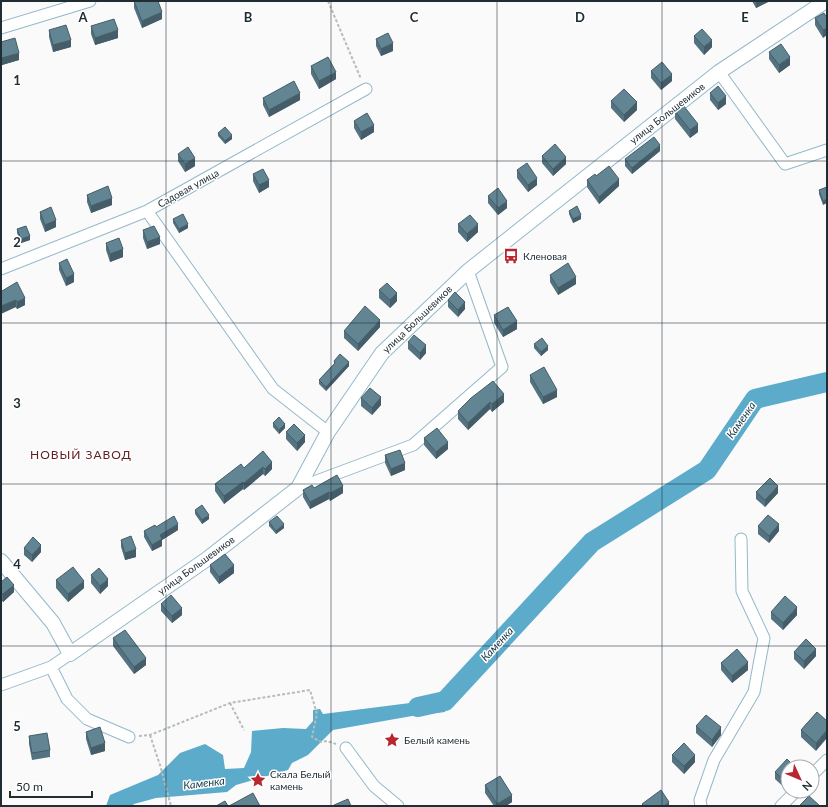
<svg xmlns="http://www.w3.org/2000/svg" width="828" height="807" viewBox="0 0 828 807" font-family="Lato,sans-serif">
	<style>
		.water { fill: #5cabcb }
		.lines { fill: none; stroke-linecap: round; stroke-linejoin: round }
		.river { stroke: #5cabcb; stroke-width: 20 }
		.minor-casing { stroke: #94b8c9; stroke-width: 13 }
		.tertiary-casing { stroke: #94b8c9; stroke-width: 16 }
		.path { stroke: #b7bcbd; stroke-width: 2; stroke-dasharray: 3 2; stroke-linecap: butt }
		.minor { stroke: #fff; stroke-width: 11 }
		.tertiary { stroke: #fff; stroke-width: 14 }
		.wall { fill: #54727f }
		.shaded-wall { fill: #455d68 }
		.building { fill: #628594; stroke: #455d68 }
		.grid { fill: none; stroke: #202e34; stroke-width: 1; stroke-opacity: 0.55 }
		.labels { text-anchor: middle; stroke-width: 3; stroke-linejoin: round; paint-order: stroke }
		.street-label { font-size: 10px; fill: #202e34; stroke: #fff }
		.poi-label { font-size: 10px; fill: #202e34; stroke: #fff; text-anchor: start }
		.water-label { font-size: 11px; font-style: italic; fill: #133745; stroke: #fff }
		.quarter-label { font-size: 12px; letter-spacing: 1px; fill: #652020; stroke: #fff }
		.grid-label { font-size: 13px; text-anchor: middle; font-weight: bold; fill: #202e34; stroke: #fff; stroke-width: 3; stroke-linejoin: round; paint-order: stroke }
	</style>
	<rect width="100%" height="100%" fill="#fafafa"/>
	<path class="water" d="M 437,693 L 445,701 L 445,712 L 412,716 L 333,730 L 308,755 L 292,763 L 288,770 L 236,785 L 227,792 L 156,798 L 134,804 L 132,806 L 106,806 L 110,795 L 158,775 L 180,753 L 205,744 L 223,755 L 225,769 L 244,768 L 251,752 L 252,731 L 283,728 L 306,729 L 313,721 L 313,710 L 320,709 L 323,714 L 418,702 Z"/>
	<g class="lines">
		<path class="river" d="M 418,707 L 445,701 L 592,542 L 707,470 L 755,399 L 827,382"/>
		<g class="minor-casing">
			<path id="minor" d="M 1,28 L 90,1
				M 719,72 L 785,164 L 827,150
				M 147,211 L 273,389 L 328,432
				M 1,269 L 147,211 L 366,89
				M 298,488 L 413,445 L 502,367 L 468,271
				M 51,667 L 67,699 L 87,719 L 129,737
				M 1,685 L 51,667 L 70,654
				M 346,748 L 374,786 L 398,806
				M 812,775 L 827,760
				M 701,806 L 700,800 L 714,760 L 754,692 L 764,638 L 742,591 L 741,539
				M 781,806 L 796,791"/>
		</g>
		<g class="tertiary-casing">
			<path id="tertiary" d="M 1,561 L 53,623 L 70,654 L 207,559 L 298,488 L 328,432 L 382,353 L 468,271 L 719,72 L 826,1"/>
		</g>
		<path class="path" d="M 328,1 L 361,79
			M 230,703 L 244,730
			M 150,735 L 160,765 L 171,806
			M 139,736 L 150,735 L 230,703 L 310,690 L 317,714 L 312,737 L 321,742 L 327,741 L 336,744"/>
		<use href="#minor" class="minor"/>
		<use href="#tertiary" class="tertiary"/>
	</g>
	<path class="wall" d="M 134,1 L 162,19 L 142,28 L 134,8 Z
		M 752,1 L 770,1 L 756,8 Z
		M 824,13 L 823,38 L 815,25 L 815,18 Z
		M 91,26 L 118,38 L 95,45 L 91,34 Z
		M 49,30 L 71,47 L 53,52 L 49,37 Z
		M 694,36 L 712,47 L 704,55 L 694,43 Z
		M 376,39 L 393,51 L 381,56 L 376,46 Z
		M 1,42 L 19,60 L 2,65 L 1,62 Z
		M 769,52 L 790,65 L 779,73 L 769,59 Z
		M 311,66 L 336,79 L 319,89 L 311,74 Z
		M 651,71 L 672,81 L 661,90 L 651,78 Z
		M 710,93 L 726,104 L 718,110 L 710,100 Z
		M 263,98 L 300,100 L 269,117 L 263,105 Z
		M 611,101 L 637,110 L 624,122 L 611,108 Z
		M 675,111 L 698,132 L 690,138 L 675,119 Z
		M 354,121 L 374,132 L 361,140 L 354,128 Z
		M 218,133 L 232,139 L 225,144 L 218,136 Z
		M 660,151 L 632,174 L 625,166 L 625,159 Z
		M 178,154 L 195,166 L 185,172 L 178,161 Z
		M 542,156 L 566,164 L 553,176 L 542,163 Z
		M 517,170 L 537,185 L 528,192 L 517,178 Z
		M 253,174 L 269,187 L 259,193 L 253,181 Z
		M 596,176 L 619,186 L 599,204 L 587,187 L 587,180 Z
		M 827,187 L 823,205 L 819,194 L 819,190 Z
		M 87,195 L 112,205 L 91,213 L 87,202 Z
		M 488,196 L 507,208 L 498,215 L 488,203 Z
		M 569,211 L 581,219 L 573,223 L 569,214 Z
		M 40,212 L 56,227 L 45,232 L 40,219 Z
		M 173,219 L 188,228 L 179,233 L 173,223 Z
		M 458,224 L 478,232 L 467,242 L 458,232 Z
		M 17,229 L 30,240 L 21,243 L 17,233 Z
		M 143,230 L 160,244 L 147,249 L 143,238 Z
		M 106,243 L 123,257 L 110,262 L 106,250 Z
		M 59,263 L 74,282 L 66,286 L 59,270 Z
		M 550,275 L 576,284 L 558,295 L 550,282 Z
		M 379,290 L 397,301 L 390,308 L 379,298 Z
		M 2,291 L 25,305 L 17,309 Z
		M 448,300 L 465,309 L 458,317 L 448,307 Z
		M 494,315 L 517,329 L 503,337 L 494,323 Z
		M 380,327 L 358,351 L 344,338 L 344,331 Z
		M 408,342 L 426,353 L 420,360 L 408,349 Z
		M 534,344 L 548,350 L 541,356 L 534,348 Z
		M 334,361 L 349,366 L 326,391 L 319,384 L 319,380 L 334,364 Z
		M 530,375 L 557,397 L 543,404 L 530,382 Z
		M 361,398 L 381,405 L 372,415 L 361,406 Z
		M 471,398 L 504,402 L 492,412 L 490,409 L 468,430 L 458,419 L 458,411 Z
		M 273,423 L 285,428 L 279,434 L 273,427 Z
		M 286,432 L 305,442 L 297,451 L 286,439 Z
		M 424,438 L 448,449 L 436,459 L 424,445 Z
		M 263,451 L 272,469 L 265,476 L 263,474 L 244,490 L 243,489 L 224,504 L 215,491 L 215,484 L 244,468 Z
		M 385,455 L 405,470 L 391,476 L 385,463 Z
		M 314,488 L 343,493 L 330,501 L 329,499 L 310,509 L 303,497 L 303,490 Z
		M 756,492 L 778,493 L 765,507 L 756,499 Z
		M 195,510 L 209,519 L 202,524 L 195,514 Z
		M 269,522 L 284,528 L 276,534 L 269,526 Z
		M 758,526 L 779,531 L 769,543 L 758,534 Z
		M 156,527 L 178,530 L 162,540 L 162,546 L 152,551 L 144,537 L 144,531 Z
		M 121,540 L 136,557 L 125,560 L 121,547 Z
		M 24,548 L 41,552 L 32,562 L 24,555 Z
		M 210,565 L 234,573 L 219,584 L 210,572 Z
		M 91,575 L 108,586 L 100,594 L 91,583 Z
		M 56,580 L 84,588 L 68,602 L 56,588 Z
		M 1,582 L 14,592 L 3,602 L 1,600 Z
		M 161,604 L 182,615 L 172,623 L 161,611 Z
		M 771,612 L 797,615 L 783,630 L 771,619 Z
		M 113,638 L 146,665 L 134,674 L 113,646 Z
		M 794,652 L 816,656 L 804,669 L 794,659 Z
		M 721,663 L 748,670 L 732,683 L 721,670 Z
		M 817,712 L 816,751 L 801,737 L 801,730 Z
		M 696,726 L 721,735 L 712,747 L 696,733 Z
		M 86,732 L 105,751 L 91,755 L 86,739 Z
		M 29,736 L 50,750 L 50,757 L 32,760 L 29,744 Z
		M 672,755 L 695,762 L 684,774 L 672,762 Z
		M 788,767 L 788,789 L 787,790 L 775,779 L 775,772 Z
		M 485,785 L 512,802 L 506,806 L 494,806 L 485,793 Z"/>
	<path class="shaded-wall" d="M 756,1 L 770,1 L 756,8 Z
		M 162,12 L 162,19 L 142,28 L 142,21 Z
		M 827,28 L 827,35 L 823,38 L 823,30 Z
		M 118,30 L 118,38 L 95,45 L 95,38 Z
		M 71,40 L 71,47 L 53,52 L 53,45 Z
		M 712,40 L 712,47 L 704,55 L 704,47 Z
		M 393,43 L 393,51 L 381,56 L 381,49 Z
		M 19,53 L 19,60 L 2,65 L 2,58 Z
		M 790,57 L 790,65 L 779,73 L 779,65 Z
		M 336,72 L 336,79 L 319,89 L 319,81 Z
		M 672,74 L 672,81 L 661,90 L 661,83 Z
		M 300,93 L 300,100 L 269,117 L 269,110 Z
		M 726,96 L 726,104 L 718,110 L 718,103 Z
		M 637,102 L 637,110 L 624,122 L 624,115 Z
		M 698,124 L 698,132 L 690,138 L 690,130 Z
		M 374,125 L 374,132 L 361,140 L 361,132 Z
		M 232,135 L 232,139 L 225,144 L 225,141 Z
		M 660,145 L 660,151 L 632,174 L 632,168 Z
		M 566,157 L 566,164 L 553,176 L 553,169 Z
		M 195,158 L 195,166 L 185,172 L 185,164 Z
		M 537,178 L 537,185 L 528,192 L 528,185 Z
		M 619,179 L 619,186 L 599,204 L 599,197 Z
		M 269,180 L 269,187 L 259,193 L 259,185 Z
		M 112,198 L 112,205 L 91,213 L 91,206 Z
		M 827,199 L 827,203 L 823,205 L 823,201 Z
		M 507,201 L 507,208 L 498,215 L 498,208 Z
		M 581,215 L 581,219 L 573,223 L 573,219 Z
		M 56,220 L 56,227 L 45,232 L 45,225 Z
		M 188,224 L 188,228 L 179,233 L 179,229 Z
		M 478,224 L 478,232 L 467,242 L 467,234 Z
		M 30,236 L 30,240 L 21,243 L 21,239 Z
		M 160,237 L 160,244 L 147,249 L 147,242 Z
		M 123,249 L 123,257 L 110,262 L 110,254 Z
		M 74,274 L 74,282 L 66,286 L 66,278 Z
		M 576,277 L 576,284 L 558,295 L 558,288 Z
		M 397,293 L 397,301 L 390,308 L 390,300 Z
		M 25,298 L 25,305 L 17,309 L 17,302 Z
		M 16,300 L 16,307 L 1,314 L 1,306 Z
		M 465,302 L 465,309 L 458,317 L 458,310 Z
		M 380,320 L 380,327 L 358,351 L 358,344 Z
		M 517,321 L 517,329 L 503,337 L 503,330 Z
		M 426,345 L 426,353 L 420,360 L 420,353 Z
		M 548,346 L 548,350 L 541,356 L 541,352 Z
		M 349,362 L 349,366 L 326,391 L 326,387 Z
		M 557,390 L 557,397 L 543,404 L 543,397 Z
		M 504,394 L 504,402 L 492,412 L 492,404 Z
		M 381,397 L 381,405 L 372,415 L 372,408 Z
		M 490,402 L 490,409 L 468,430 L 468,423 Z
		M 285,424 L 285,428 L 279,434 L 279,430 Z
		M 305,435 L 305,442 L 297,451 L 297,443 Z
		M 448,442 L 448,449 L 436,459 L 436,452 Z
		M 272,462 L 272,469 L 265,476 L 265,469 Z
		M 405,463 L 405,470 L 391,476 L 391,469 Z
		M 263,467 L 263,474 L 244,490 L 244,483 Z
		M 243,482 L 243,489 L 224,504 L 224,496 Z
		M 343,486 L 343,493 L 330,501 L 330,493 Z
		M 778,486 L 778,493 L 765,507 L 765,500 Z
		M 329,492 L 329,499 L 310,509 L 310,502 Z
		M 209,515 L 209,519 L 202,524 L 202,520 Z
		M 178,524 L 178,530 L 162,540 L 162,546 L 152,551 L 152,545 L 160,535 Z
		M 284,524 L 284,528 L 276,534 L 276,531 Z
		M 779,524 L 779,531 L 769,543 L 769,536 Z
		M 41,545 L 41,552 L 32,562 L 32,555 Z
		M 136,549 L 136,557 L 125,560 L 125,553 Z
		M 234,565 L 234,573 L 219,584 L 219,577 Z
		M 108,579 L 108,586 L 100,594 L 100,586 Z
		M 84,581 L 84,588 L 68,602 L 68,594 Z
		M 14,585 L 14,592 L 3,602 L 3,594 Z
		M 797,607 L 797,615 L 783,630 L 783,623 Z
		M 182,608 L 182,615 L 172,623 L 172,616 Z
		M 816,649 L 816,656 L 804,669 L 804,661 Z
		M 146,658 L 146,665 L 134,674 L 134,667 Z
		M 748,662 L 748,670 L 732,683 L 732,676 Z
		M 721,727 L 721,735 L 712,747 L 712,740 Z
		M 827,730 L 827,738 L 816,751 L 816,743 Z
		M 105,743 L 105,751 L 91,755 L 91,748 Z
		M 695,755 L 695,762 L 684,774 L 684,766 Z
		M 788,782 L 788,789 L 787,790 L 787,783 Z
		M 512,795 L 512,802 L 506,806 L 497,806 L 497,804 Z
		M 669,802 L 669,806 L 664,806 Z"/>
	<path class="building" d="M 134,1 L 158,1 L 162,12 L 142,21 Z
		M 824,13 L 827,18 L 827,28 L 823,30 L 815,18 Z
		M 114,19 L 118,30 L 95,38 L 91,26 Z
		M 66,25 L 71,40 L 53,45 L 49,30 Z
		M 702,29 L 712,40 L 704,47 L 694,36 Z
		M 388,33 L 393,43 L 381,49 L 376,39 Z
		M 15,38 L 19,53 L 2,58 L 1,55 L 1,42 Z
		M 781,44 L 790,57 L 779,65 L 769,52 Z
		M 328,57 L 336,72 L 319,81 L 311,66 Z
		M 662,62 L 672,74 L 661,83 L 651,71 Z
		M 294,81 L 300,93 L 269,110 L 263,98 Z
		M 718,86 L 726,96 L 718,103 L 710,93 Z
		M 624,89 L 637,102 L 624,115 L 611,101 Z
		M 683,105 L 698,124 L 690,130 L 675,111 Z
		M 367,113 L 374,125 L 361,132 L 354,121 Z
		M 225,127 L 232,135 L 225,141 L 218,133 Z
		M 654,137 L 660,145 L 632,168 L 625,159 Z
		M 555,144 L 566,157 L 553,169 L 542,156 Z
		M 188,147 L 195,158 L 185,164 L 178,154 Z
		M 527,163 L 537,178 L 528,185 L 517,170 Z
		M 609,166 L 619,179 L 599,197 L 587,180 L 595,174 L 596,176 Z
		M 263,169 L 269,180 L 259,185 L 253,174 Z
		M 108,186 L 112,198 L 91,206 L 87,195 Z
		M 827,187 L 827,199 L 823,201 L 819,190 Z
		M 498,188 L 507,201 L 498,208 L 488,196 Z
		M 577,206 L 581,215 L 573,219 L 569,211 Z
		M 51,207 L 56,220 L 45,225 L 40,212 Z
		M 183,214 L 188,224 L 179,229 L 173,219 Z
		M 470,215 L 478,224 L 467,234 L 458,224 Z
		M 26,226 L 30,236 L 21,239 L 17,229 Z
		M 154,226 L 160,237 L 147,242 L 143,230 Z
		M 119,238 L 123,249 L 110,254 L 106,243 Z
		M 67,259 L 74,274 L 66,278 L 59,263 Z
		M 568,263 L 576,277 L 558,288 L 550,275 Z
		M 17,282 L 25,298 L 17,302 L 16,300 L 1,306 L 1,289 L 2,291 Z
		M 387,283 L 397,293 L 390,300 L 379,290 Z
		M 455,292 L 465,302 L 458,310 L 448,300 Z
		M 365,306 L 380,320 L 358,344 L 344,331 Z
		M 508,307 L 517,321 L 503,330 L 494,315 Z
		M 414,335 L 426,345 L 420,353 L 408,342 Z
		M 542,338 L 548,346 L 541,352 L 534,344 Z
		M 340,354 L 349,362 L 326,387 L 319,380 L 335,363 L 334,361 Z
		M 544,367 L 557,390 L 543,397 L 530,375 Z
		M 493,381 L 504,394 L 492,404 L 490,402 L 468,423 L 458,411 L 471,398 Z
		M 370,388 L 381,397 L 372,408 L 361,398 Z
		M 279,417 L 285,424 L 279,430 L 273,423 Z
		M 294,424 L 305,435 L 297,443 L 286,432 Z
		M 437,428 L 448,442 L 436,452 L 424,438 Z
		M 400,450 L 405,463 L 391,469 L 385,455 Z
		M 263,451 L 272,462 L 265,469 L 263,467 L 244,483 L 243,482 L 224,496 L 215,484 L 241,464 L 244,468 Z
		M 337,475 L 343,486 L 330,493 L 329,492 L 310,502 L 303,490 L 312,485 L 314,488 Z
		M 770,478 L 778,486 L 765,500 L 756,492 Z
		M 202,505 L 209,515 L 202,520 L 195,510 Z
		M 768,515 L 779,524 L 769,536 L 758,526 Z
		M 174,516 L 178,524 L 160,535 L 162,539 L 152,545 L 144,531 L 155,525 L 156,527 Z
		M 277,516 L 284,524 L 276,531 L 269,522 Z
		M 131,536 L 136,549 L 125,553 L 121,540 Z
		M 33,537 L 41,545 L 32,555 L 24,548 Z
		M 225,554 L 234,565 L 219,577 L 210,565 Z
		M 73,567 L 84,581 L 68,594 L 56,580 Z
		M 99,568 L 108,579 L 100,586 L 91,575 Z
		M 7,577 L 14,585 L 3,594 L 1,593 L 1,582 Z
		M 171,595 L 182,608 L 172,616 L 161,604 Z
		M 785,596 L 797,607 L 783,623 L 771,612 Z
		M 125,630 L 146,658 L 134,667 L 113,638 Z
		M 806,639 L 816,649 L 804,661 L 794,652 Z
		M 737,649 L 748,662 L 732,676 L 721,663 Z
		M 817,712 L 827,721 L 827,730 L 816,743 L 801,730 Z
		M 706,715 L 721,727 L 712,740 L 696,726 Z
		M 100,727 L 105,743 L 91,748 L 86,732 Z
		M 47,733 L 50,750 L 32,753 L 29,736 Z
		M 684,743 L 695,755 L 684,766 L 672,755 Z
		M 787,759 L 795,767 L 788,767 L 788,782 L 787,783 L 775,772 Z
		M 500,776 L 512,795 L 497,804 L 485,785 Z
		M 661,790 L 669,802 L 664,806 L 644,806 L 642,804 Z
		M 253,793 L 260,806 L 229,806 Z
		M 809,796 L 820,806 L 799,806 Z
		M 348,799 L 351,806 L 334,806 L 334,805 Z
		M 225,801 L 228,806 L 216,806 Z"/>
	<path class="grid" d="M 166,1 L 166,806M 331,1 L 331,806M 497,1 L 497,806M 662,1 L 662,806M 1,161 L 827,161M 1,323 L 827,323M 1,484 L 827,484M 1,646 L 827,646"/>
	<defs>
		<g id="bus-bare" transform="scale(1.2)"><path d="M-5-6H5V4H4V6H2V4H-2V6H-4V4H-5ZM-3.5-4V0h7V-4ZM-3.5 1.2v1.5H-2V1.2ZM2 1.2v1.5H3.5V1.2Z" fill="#b8272f" stroke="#fff" stroke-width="2.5" paint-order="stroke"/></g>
		<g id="sight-bare" transform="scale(1.2)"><path d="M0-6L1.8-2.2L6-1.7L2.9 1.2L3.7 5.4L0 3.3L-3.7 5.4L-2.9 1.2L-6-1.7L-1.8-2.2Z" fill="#b8272f" stroke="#fff" stroke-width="2.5" paint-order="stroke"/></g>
	</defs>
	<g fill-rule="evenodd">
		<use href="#bus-bare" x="511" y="256"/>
		<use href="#sight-bare" x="392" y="740"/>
		<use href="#sight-bare" x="258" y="780"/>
	</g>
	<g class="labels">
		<g class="street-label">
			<text transform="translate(667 113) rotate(-38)" y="4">улица Большевиков</text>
			<text transform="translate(188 188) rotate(-29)" y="4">Садовая улица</text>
			<text transform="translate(417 319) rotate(-44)" y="4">улица Большевиков</text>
			<text transform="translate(196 565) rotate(-36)" y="4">улица Большевиков</text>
		</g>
		<g class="poi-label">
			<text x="523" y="260">Кленовая</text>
			<text x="404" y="744">Белый камень</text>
			<text x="270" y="778">Скала Белый<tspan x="270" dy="12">камень</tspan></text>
		</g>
		<g class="water-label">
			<text transform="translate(741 420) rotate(-55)" y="4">Каменка</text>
			<text transform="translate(497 644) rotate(-47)" y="4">Каменка</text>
			<text transform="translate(204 783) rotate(-7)" y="4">Каменка</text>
		</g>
		<g class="quarter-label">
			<text x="81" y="459">НОВЫЙ ЗАВОД</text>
		</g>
	</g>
	<g class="grid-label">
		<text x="83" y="22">A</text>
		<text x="248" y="22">B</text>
		<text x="414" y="22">C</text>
		<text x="580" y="22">D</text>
		<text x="745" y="22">E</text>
		<text x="17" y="85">1</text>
		<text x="17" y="247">2</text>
		<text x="17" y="408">3</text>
		<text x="17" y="569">4</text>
		<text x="17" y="731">5</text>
	</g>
	<rect width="828" height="807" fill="none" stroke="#202e34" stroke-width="4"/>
	<g transform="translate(800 779) rotate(134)"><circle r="19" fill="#ffffff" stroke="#a6abae"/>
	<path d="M0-3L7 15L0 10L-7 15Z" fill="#b8272f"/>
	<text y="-6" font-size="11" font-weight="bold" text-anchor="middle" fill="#202e34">N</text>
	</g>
	<path d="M10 791v6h82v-6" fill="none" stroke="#202e34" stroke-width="2"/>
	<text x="16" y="791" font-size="12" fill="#202e34" stroke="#ffffff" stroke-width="3" paint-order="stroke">50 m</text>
</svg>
